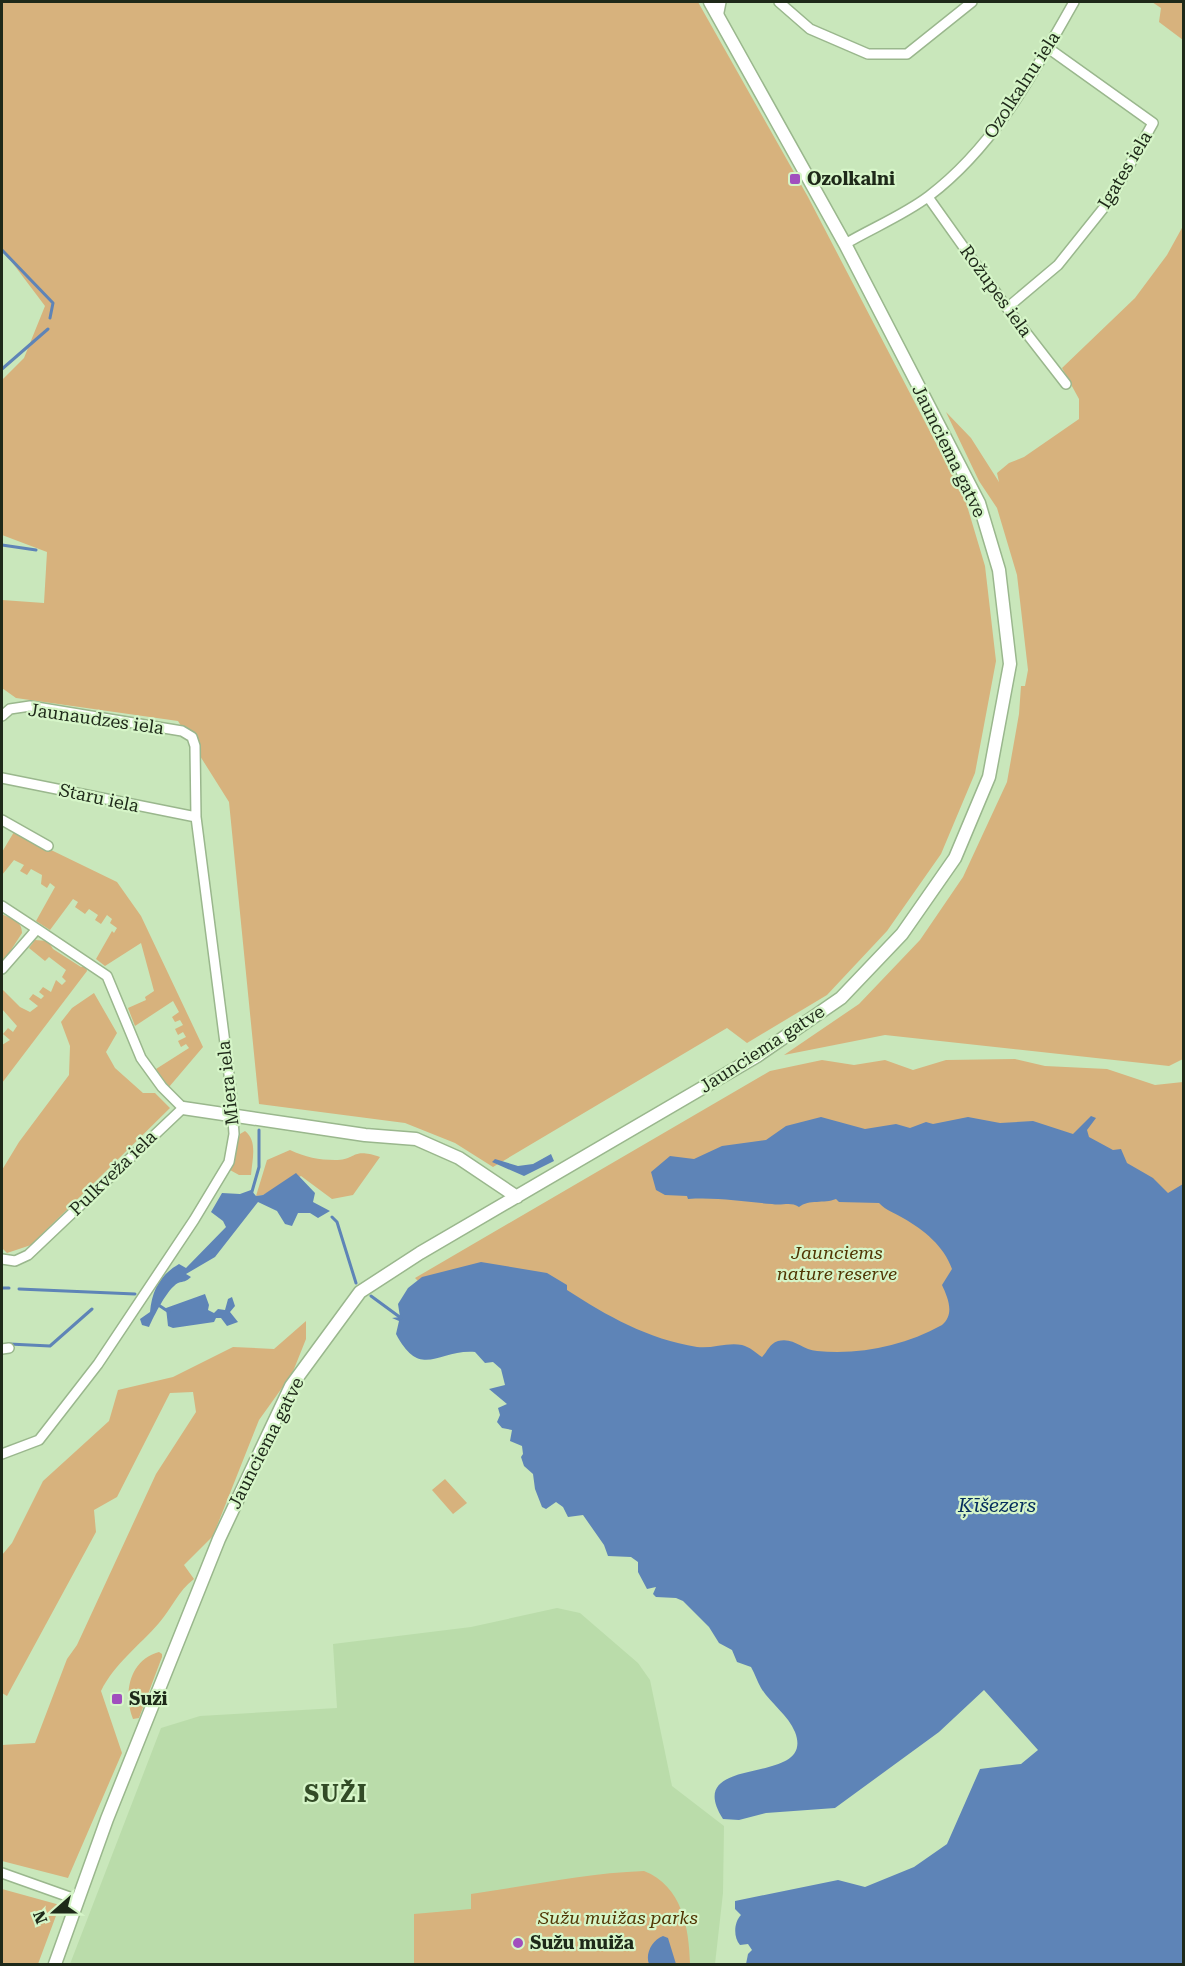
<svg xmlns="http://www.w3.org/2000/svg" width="1185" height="1966" viewBox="0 0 1185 1966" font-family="'Roboto Serif',serif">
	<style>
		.built { fill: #badcaa }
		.green { fill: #d7b27d }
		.water { fill: #5e84b7 }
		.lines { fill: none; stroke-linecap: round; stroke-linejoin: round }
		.stream { stroke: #5e84b7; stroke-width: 3 }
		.street-casing { stroke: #9ab78d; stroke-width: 12 }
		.secondary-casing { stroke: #9ab78d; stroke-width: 15 }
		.street { stroke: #fff; stroke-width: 9 }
		.secondary { stroke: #fff; stroke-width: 12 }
		.poi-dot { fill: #a14fbe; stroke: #d6f5c8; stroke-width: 2 }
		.labels { text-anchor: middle; stroke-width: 4.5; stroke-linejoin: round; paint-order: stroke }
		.street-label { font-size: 18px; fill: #1e2919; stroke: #d6f5c8 }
		.poi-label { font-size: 18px; font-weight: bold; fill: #1e2919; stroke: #d6f5c8; text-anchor: start }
		.park-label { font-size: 18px; font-style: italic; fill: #503503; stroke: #d6f5c8 }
		.water-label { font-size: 20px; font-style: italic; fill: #052d5d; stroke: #d6f5c8 }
		.district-label { font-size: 24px; font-weight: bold; letter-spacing: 1.5px; fill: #324b26; stroke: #d6f5c8 }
	</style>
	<rect width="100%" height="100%" fill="#c9e7bb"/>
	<path class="built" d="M 557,1608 L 580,1613 L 638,1663 L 650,1680 L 672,1786 L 724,1826 L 723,1893 L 715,1964 L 70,1964 L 161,1728 L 200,1716 L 337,1708 L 333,1644 L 471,1627 Z"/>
	<path class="green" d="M 2,2 L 698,2 L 808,197 L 965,499 L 985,566 L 996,661 L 975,773 L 941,854 L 887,931 L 827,995 L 747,1043 L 727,1028 L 493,1167 L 455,1143 L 405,1123 L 259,1104 L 229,802 L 178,721 L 16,698 L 2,688 L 2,600 L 44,603 L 47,552 L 2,535 L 2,380 L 24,358 L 45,306 L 2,249 Z
		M 1152,2 L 1183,2 L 1183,40 L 1159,22 L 1161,8 Z
		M 1183,226 L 1183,1059 L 1169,1066 L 885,1035 L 784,1055 L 859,1004 L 920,940 L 963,877 L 1007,782 L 1019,714 L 1021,686 L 1025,686 L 1028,670 L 1017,575 L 997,508 L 979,481 L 946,412 L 971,438 L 999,482 L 997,473 L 1009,463 L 1024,457 L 1079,419 L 1079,399 L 1062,368 L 1135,298 L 1167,255 Z
		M 14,832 L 117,882 L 141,916 L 203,1047 L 169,1087 L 156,1069 L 189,1048 L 186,1044 L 181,1047 L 178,1041 L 186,1037 L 183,1032 L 178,1035 L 175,1029 L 183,1025 L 180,1020 L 175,1022 L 172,1017 L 179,1012 L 173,1001 L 135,1026 L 128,1008 L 146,1000 L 145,997 L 154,991 L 141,943 L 105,966 L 96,959 L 112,931 L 114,933 L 117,928 L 110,923 L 112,919 L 107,915 L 101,924 L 95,920 L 98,915 L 89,909 L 85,914 L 75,907 L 78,902 L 73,899 L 50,930 L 36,921 L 55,887 L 50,883 L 47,888 L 41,884 L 42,875 L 31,869 L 27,875 L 20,871 L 24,865 L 14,860 L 2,875 L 2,852 Z
		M 2,914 C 11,919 22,920 22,933 L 2,964 Z
		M 35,940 L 48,941 L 53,949 L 81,967 L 86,966 L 87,971 L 2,1083 L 2,1045 L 10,1040 L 3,1034 L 8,1028 L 13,1032 L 17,1026 L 2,1009 L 2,989 L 20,1007 L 30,1012 L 38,1006 L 29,999 L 33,994 L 41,999 L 44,996 L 39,992 L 43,987 L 51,992 L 56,980 L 62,985 L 66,981 L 62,977 L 66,970 L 49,957 L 45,961 L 29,948 Z
		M 94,993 L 117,1033 L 106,1052 L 115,1068 L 143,1093 L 155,1093 L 170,1108 L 31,1245 L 7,1253 L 2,1248 L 2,1170 L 19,1142 L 69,1075 L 70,1046 L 61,1022 L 72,1008 Z
		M 1015,1059 L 1045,1066 L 1107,1069 L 1155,1085 L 1183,1082 L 1183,1270 L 978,1427 L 444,1307 L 415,1278 L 770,1071 L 822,1060 L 854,1065 L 885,1060 L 913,1070 L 946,1060 Z
		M 245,1131 C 258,1141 252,1160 251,1175 L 239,1175 L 230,1170 L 240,1134 Z
		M 290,1150 C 305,1157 319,1160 335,1160 C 357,1160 351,1147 380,1157 L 353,1195 L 332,1199 L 301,1176 L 263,1195 L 256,1196 L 267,1160 Z
		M 306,1321 L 306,1339 L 292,1374 L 259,1420 L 213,1536 L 184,1565 L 194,1579 C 178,1591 172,1608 159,1623 C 139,1646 115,1663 101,1691 L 122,1753 L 68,1878 L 2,1861 L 2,1745 L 35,1743 L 67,1659 L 77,1645 L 156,1474 L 196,1412 L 193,1392 L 170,1393 L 117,1497 L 94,1510 L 96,1532 L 7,1696 L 2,1693 L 2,1555 L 12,1543 L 43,1481 L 109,1421 L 118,1390 L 173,1377 L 233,1347 L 274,1349 Z
		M 445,1479 L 467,1503 L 453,1514 L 432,1490 Z
		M 159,1652 L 162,1654 L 162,1657 L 139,1718 L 133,1719 C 123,1694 129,1660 159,1652 Z
		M 644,1871 C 682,1886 689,1927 690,1964 L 414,1964 L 414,1914 L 471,1909 L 471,1894 C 529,1886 586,1873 644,1871 Z
		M 2,1889 L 60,1905 L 38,1964 L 2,1964 Z"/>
	<path class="water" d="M 1091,1116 L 1096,1118 L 1087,1130 L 1089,1137 L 1113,1150 L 1121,1149 L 1127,1163 L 1153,1178 L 1168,1193 L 1183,1184 L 1183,1964 L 746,1964 L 748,1954 L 752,1950 L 748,1944 L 740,1945 C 733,1937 734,1922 741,1915 L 735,1909 L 735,1901 L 838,1880 L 865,1887 L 914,1867 L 947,1844 L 980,1769 L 1021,1764 L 1038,1750 L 984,1690 L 939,1732 L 835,1808 L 766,1813 L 739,1820 L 723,1819 C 680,1751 817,1789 795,1732 C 788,1715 770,1703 761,1688 C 757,1681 755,1674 751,1667 L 737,1662 L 732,1650 L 719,1643 L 709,1627 L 683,1601 L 676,1598 L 656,1597 L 653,1594 L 656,1587 L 647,1589 L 638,1572 L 638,1562 L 631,1557 L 608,1556 L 604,1545 L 583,1515 L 568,1517 L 563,1507 L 556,1502 L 546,1509 L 542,1507 L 535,1489 L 533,1474 L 524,1466 L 521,1457 L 523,1454 L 522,1446 L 510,1441 L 512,1430 L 502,1428 L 497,1422 L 500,1415 L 498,1408 L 507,1404 L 489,1389 L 505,1385 L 501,1369 L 493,1362 L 485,1363 L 475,1352 C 438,1349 421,1381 396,1334 L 399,1321 L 392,1318 L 400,1317 L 398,1304 L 408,1288 L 422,1277 L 481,1262 L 547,1273 L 567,1285 L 567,1290 C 607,1316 648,1339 697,1347 C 712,1349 727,1342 742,1345 C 750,1347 756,1353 762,1357 C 768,1351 769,1344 778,1341 C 794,1337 802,1350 817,1351 C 861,1355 904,1346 942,1325 C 955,1314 948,1298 942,1285 L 952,1269 C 944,1246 924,1230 903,1218 C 893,1212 887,1211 879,1203 L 839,1202 L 836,1199 C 824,1204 809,1199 799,1207 C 790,1201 783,1206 772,1204 C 745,1202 718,1197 688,1199 L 687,1196 L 665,1195 L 656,1190 L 651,1172 L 670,1156 L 694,1159 L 722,1146 L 766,1140 L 786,1126 L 821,1117 L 865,1129 L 896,1124 L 910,1128 L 926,1122 L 933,1124 L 968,1117 L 1000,1123 L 1033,1121 L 1073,1134 Z
		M 551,1154 L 554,1161 L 524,1176 L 492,1162 L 495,1159 L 518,1166 L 533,1164 Z
		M 296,1173 L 315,1193 L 313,1202 L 330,1211 L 318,1218 L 310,1213 L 298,1213 L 292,1226 L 285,1224 L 277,1211 L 258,1202 L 215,1257 L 186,1274 L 191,1277 C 186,1282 184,1281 178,1283 C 167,1289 154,1316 149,1327 L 142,1325 L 140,1319 L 150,1312 C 152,1290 160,1275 179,1264 L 186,1268 L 226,1227 L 223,1221 L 211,1212 L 222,1193 L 240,1194 L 251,1190 L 256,1196 L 263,1195 Z
		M 205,1294 L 209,1305 L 208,1310 L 214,1313 L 218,1309 L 225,1310 L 228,1299 L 232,1297 L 235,1306 L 230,1312 L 238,1322 L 227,1326 L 221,1318 L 216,1318 L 214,1322 L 173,1328 L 168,1326 L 166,1308 Z
		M 663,1936 L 668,1938 L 676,1964 L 649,1964 C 645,1954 652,1940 663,1936 Z"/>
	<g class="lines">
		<path class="stream" d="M 2,250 L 53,303 L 50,318
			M 2,369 L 48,329
			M 2,545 L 36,550
			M 251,1195 L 259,1167 L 259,1130
			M 332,1217 L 337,1222 L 356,1283
			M 2,1288 L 9,1288
			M 19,1289 L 135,1294
			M 371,1296 L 401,1318
			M 157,1304 L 169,1312
			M 9,1344 L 50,1346 L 92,1309"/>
		<g class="street-casing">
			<path id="street" d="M 779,2 L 810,29 L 868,54 L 907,54 L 972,2
				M 718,17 L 721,2
				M 928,197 L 1007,308 L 1066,384
				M 845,244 C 872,228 904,215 929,196 C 995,146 1034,72 1074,2
				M 1007,308 L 1058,265 L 1110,200 L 1153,123 L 1048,48
				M 2,716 L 10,709 L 30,706 L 182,731 L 192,737 L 195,746 L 196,817 L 231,1090 L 234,1134 L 229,1162 L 194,1220 L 98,1364 L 39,1440 L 2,1454
				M 2,778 L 196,817
				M 2,820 L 48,846
				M 2,906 L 37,929
				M 2,969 L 37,929 L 107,976 L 141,1058 L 162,1087 L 183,1108 L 28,1255 L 15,1261 L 2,1259
				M 2,1349 L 9,1348
				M 2,1873 L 78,1900"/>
		</g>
		<g class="secondary-casing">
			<path id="secondary" d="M 183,1108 L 365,1135 L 416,1139 L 459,1158 L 517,1197
				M 55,1964 L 107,1819 L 219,1539 L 291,1386 L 360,1292 L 420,1253 L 757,1056 L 841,998 L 902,934 L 955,858 L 989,777 L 1010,664 L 999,570 L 979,503 L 845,244 L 710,2"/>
		</g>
		<use href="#street" class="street"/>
		<use href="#secondary" class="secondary"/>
	</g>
	<g class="poi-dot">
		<rect x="789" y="173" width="12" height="12" rx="3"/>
		<rect x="111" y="1693" width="12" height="12" rx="3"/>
		<circle cx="518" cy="1943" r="6"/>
	</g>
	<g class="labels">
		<g class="street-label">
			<text transform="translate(1022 85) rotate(-57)" y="6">Ozolkalnu iela</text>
			<text transform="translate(1125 170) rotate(-59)" y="6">Igates iela</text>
			<text transform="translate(996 291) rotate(54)" y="6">Rožupes iela</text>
			<text transform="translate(949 451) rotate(64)" y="6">Jaunciema gatve</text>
			<text transform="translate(96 719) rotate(8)" y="6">Jaunaudzes iela</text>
			<text transform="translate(99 798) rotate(12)" y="6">Staru iela</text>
			<text transform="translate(762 1049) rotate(-33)" y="6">Jaunciema gatve</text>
			<text transform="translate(228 1083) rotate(-96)" y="6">Miera iela</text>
			<text transform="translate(113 1173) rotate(-44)" y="6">Pulkveža iela</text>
			<text transform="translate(266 1443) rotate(-63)" y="6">Jaunciema gatve</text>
		</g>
		<g class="poi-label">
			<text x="807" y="185">Ozolkalni</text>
			<text x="129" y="1705">Suži</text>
			<text x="530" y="1949">Sužu muiža</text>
		</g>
		<g class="park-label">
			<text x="837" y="1259">Jaunciems<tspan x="837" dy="21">nature reserve</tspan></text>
			<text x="618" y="1924">Sužu muižas parks</text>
		</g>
		<g class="water-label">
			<text x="997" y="1512">Ķīšezers</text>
		</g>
		<g class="district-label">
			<text x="336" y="1802">SUŽI</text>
		</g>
	</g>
	<rect width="1185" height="1966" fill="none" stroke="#1e2919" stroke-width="6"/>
	<g transform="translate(54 1912) rotate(249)" stroke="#d6f5c8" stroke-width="4.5" paint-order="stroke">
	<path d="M0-4.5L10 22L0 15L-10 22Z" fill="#1e2919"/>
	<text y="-9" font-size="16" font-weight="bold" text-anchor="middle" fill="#1e2919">N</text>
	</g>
</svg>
